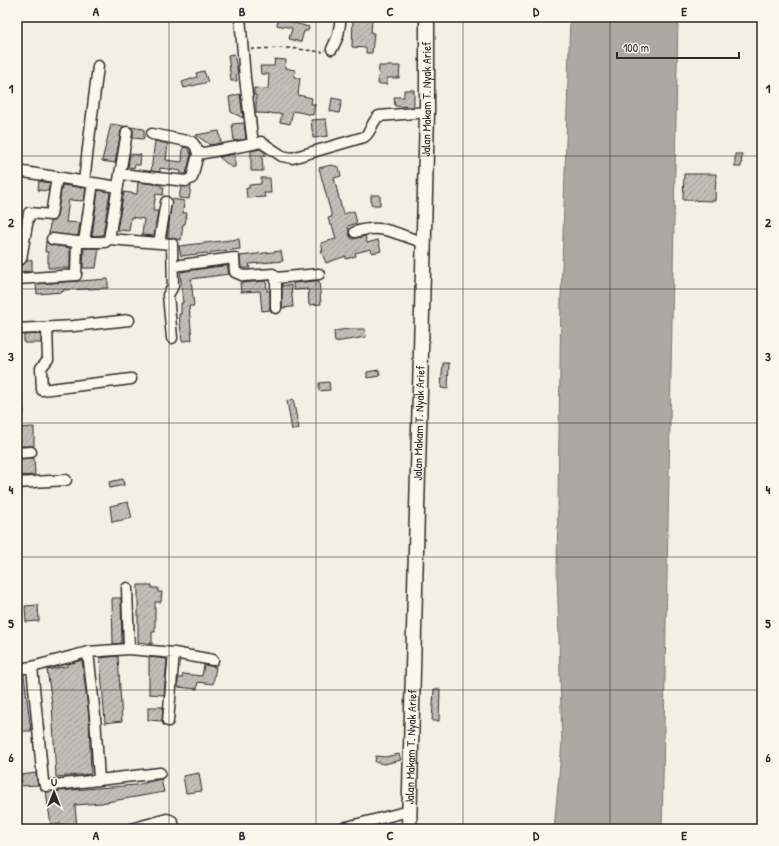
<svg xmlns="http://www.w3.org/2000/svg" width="779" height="846" viewBox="0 0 779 846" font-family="'Patrick Hand',sans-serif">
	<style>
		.water { fill: #aca9a2; stroke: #787772 }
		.building { fill: url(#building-hatch); stroke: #2b2b2b }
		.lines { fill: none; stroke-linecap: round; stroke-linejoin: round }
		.street-casing { stroke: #2b2b2b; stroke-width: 13 }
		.secondary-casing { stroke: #2b2b2b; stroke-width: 17 }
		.path { stroke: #2b2b2b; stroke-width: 1.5; stroke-dasharray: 4 3; stroke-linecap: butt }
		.street { stroke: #fbf7ec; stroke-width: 10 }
		.secondary { stroke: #fbf7ec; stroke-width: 14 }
		.grid { fill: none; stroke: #2b2b2b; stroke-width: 1; stroke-opacity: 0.55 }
		.labels { text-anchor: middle; stroke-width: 4; stroke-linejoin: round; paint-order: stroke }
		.street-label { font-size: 12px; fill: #2b2b2b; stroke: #fbf7ec }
		.neatline { fill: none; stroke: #2b2b2b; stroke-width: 1.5 }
		.grid-label { font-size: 13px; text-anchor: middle; font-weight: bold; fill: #2b2b2b }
	</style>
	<defs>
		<pattern id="building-hatch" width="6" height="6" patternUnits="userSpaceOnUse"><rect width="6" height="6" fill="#c0beb6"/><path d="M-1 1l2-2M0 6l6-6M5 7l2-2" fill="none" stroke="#a5a39d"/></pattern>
	</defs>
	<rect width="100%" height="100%" fill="#f3efe4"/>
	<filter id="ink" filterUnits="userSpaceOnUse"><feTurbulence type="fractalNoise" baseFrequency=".025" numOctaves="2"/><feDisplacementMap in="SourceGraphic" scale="8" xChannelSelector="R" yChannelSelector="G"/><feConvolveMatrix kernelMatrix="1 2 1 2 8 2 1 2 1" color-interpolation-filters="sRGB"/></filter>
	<g filter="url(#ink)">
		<path class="water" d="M 570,17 L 678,17 L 662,829 L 554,829 L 562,743 L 557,570 L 561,297 Z"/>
		<path class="building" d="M 279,17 L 292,17 L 291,22 L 309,27 L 308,31 L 304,31 L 301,42 L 289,39 L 292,28 L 277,25 Z
			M 363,17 L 371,17 L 372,20 L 371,33 L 374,33 L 372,53 L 366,53 L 366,48 L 352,47 L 353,18 L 363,19 Z
			M 234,54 L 238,73 L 236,74 L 237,81 L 231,81 L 228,55 Z
			M 275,59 L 286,60 L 285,68 L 295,70 L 294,77 L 300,78 L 298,95 L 312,98 L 311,104 L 315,104 L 313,115 L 293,111 L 290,124 L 280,122 L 282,114 L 256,113 L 256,95 L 254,95 L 254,88 L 268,89 L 269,74 L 261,74 L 260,66 L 274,66 Z
			M 379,66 L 400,66 L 399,78 L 387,78 L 387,84 L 378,84 Z
			M 204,71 L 208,82 L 184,88 L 182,82 L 197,77 L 196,73 Z
			M 404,90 L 414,90 L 414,107 L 395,106 L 394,97 L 404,97 Z
			M 240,94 L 243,118 L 231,112 L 229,97 Z
			M 332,98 L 342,100 L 339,113 L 330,111 Z
			M 326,119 L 328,136 L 313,138 L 311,120 Z
			M 244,123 L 246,139 L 234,141 L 232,124 Z
			M 111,124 L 124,126 L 121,131 L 115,163 L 102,161 Z
			M 131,127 L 144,129 L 144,139 L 133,138 L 133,130 Z
			M 219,131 L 221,143 L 210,145 L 196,135 Z
			M 155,141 L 168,144 L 166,160 L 182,162 L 183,147 L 188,148 L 191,154 L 186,174 L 180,174 L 181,171 L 160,168 L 160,172 L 151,171 Z
			M 260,149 L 265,152 L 265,156 L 262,156 L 263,171 L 251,171 L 251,151 Z
			M 130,154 L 141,155 L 140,165 L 135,165 L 134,168 L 128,167 Z
			M 235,154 L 235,167 L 231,167 L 219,157 Z
			M 735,154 L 742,154 L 741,167 L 735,167 Z
			M 331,165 L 339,167 L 341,176 L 334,178 L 343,214 L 354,211 L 357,223 L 348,226 L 350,236 L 352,239 L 365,236 L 367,243 L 378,240 L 381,251 L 372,253 L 371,249 L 355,253 L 356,256 L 346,259 L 346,256 L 326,263 L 321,251 L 323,251 L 321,243 L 336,239 L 332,225 L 330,225 L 328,218 L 332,217 L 319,168 Z
			M 684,174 L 716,174 L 715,201 L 683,200 Z
			M 261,178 L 270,178 L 271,193 L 264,193 L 265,197 L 247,198 L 246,188 L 249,188 L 249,185 L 261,184 Z
			M 39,181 L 50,183 L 48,191 L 38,190 Z
			M 138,182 L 161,185 L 161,187 L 164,187 L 163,195 L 156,194 L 153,211 L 158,211 L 154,236 L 142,235 L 144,219 L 131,217 L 129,231 L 117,230 L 124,192 L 137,194 Z
			M 62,185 L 86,188 L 84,201 L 69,200 L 66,222 L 80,223 L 78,236 L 49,234 L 50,221 L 54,221 L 57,216 Z
			M 191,186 L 189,199 L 179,198 L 181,187 Z
			M 98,190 L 110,192 L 103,235 L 92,236 Z
			M 371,195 L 380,195 L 380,205 L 371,205 Z
			M 172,199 L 184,201 L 183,213 L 187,213 L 185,224 L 183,224 L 181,240 L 167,237 Z
			M 239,239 L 240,249 L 181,256 L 179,246 Z
			M 46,241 L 51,245 L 70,248 L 70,268 L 48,268 L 48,252 L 45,252 Z
			M 84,248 L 99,248 L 96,268 L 83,268 Z
			M 281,251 L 283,261 L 249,264 L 250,268 L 241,268 L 240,256 Z
			M 27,260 L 32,260 L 32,271 L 17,272 L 17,264 L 23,265 Z
			M 227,265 L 229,274 L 191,279 L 194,306 L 189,306 L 192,340 L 182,341 L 179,314 L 181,314 L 181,303 L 183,303 L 180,272 Z
			M 108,279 L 108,288 L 63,290 L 63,292 L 37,294 L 36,284 Z
			M 266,281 L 267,291 L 270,291 L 270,310 L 262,311 L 260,291 L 241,292 L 240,283 Z
			M 315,281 L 319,281 L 321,304 L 309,305 L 308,289 L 294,290 L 293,283 Z
			M 291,285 L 293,307 L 282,308 L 282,286 Z
			M 349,329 L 365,329 L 366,337 L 335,342 L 334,331 Z
			M 41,334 L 41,343 L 24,343 L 24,335 Z
			M 443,363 L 449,363 L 448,389 L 441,388 Z
			M 379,370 L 380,376 L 367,378 L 367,372 Z
			M 329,382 L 330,390 L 319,391 L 319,383 Z
			M 293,399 L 299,429 L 292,430 L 287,401 Z
			M 17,401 L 23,401 L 24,414 L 17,414 Z
			M 34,427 L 34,446 L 17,446 L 17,428 Z
			M 34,458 L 35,475 L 18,476 L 17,459 Z
			M 123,479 L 124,485 L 110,488 L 109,482 Z
			M 128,502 L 132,518 L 112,522 L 110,506 Z
			M 138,585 L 152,585 L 152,588 L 158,588 L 158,592 L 162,592 L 161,602 L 155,602 L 155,632 L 152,632 L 152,644 L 138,642 Z
			M 112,598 L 121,598 L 122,643 L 113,644 Z
			M 38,605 L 39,621 L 26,622 L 25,606 Z
			M 118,656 L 122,721 L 105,723 L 100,658 Z
			M 149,657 L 167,659 L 164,695 L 149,694 Z
			M 82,660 L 89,717 L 91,774 L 56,777 L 52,703 L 47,670 L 68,666 L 68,664 Z
			M 204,665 L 216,667 L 213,684 L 198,682 L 197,689 L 178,687 L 178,678 L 182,678 L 183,674 L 202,676 Z
			M 17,675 L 24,675 L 31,731 L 17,731 Z
			M 434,689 L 440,689 L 439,721 L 432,721 Z
			M 148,707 L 163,707 L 162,721 L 148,720 Z
			M 399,754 L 401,760 L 384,764 L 375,762 L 376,756 L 385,757 Z
			M 36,773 L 38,785 L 22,786 L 21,775 Z
			M 199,773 L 202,791 L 186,793 L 183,776 Z
			M 161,779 L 164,792 L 101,803 L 75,805 L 77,829 L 62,829 L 62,824 L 51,825 L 46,792 L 136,785 Z"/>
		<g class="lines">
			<g class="street-casing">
				<path id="street" d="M 240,17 L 245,78 L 253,144 L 261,142 L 282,156 L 292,158 L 364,137 C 372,132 371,122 379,116 L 427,112
					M 332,49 L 338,36 L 341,17
					M 152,134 L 192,142 L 196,147 L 198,154
					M 24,172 L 118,187
					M 120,174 L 127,132
					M 84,181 L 98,66
					M 355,232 C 383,223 397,235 423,242
					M 52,239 L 77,242
					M 109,239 L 172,244 L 173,286 L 168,295 L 172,338
					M 84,242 L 93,183
					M 159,243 L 166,202
					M 21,259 L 29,213 L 51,215 L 57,177
					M 173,266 L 234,258 L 235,272 L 244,276 L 273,274 L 276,278 L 276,308
					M 276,278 L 319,274
					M 17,279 L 76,275 L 77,242 L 105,242 L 109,239 L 120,174 L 186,181 L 192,178 L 198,154 L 253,144
					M 47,328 L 48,359 L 41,368 L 42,390 L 131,379
					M 17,329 L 74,326 L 129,320
					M 17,453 L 31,452
					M 17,483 L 66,480
					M 129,649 L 174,653 L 213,660
					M 88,652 L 95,716 L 99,780
					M 32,667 L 43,781
					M 17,669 L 32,667 L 88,652 L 129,649 L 127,588
					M 168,721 L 174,653
					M 46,786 L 160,773
					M 131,829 L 167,819 L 172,821 L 175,829
					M 339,829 L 409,811"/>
			</g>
			<g class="secondary-casing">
				<g id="secondary">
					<path id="s1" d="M 409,829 L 427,112 L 427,17"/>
				</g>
			</g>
			<path class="path" d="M 251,49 L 288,48 L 323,52"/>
			<use href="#street" class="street"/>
			<use href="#secondary" class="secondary"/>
		</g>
	</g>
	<path class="grid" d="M 169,17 L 169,829M 316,17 L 316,829M 463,17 L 463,829M 610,17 L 610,829M 17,156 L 762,156M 17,289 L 762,289M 17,423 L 762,423M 17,557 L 762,557M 17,690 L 762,690"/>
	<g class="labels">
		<g class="street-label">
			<text dy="4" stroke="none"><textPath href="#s1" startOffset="730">Jalan Makam T. Nyak Arief</textPath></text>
			<text dy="4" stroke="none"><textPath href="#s1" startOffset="406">Jalan Makam T. Nyak Arief</textPath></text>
			<text dy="4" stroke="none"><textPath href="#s1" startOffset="82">Jalan Makam T. Nyak Arief</textPath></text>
		</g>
	</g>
	<rect width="779" height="846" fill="none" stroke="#fbf7ec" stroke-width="44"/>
	<g transform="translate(54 792)" stroke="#fbf7ec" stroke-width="3" paint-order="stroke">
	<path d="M0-3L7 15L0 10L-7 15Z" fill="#2b2b2b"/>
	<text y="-6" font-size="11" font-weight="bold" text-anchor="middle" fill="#2b2b2b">U</text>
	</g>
	<path d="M617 52v6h122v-6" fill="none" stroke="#2b2b2b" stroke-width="2"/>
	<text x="623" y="52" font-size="12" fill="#2b2b2b" stroke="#fbf7ec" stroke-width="3" paint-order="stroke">100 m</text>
	<rect x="22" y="22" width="735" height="802" class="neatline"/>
	<g class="grid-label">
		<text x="96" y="16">A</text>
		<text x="242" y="16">B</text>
		<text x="390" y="16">C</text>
		<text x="536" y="16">D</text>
		<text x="684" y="16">E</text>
		<text x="11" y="93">1</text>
		<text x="768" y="93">1</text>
		<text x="11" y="227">2</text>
		<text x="768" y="227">2</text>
		<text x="11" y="361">3</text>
		<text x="768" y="361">3</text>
		<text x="11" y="494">4</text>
		<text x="768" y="494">4</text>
		<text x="11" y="628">5</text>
		<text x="768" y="628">5</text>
		<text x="11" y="762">6</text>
		<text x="768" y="762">6</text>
		<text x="96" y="840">A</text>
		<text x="242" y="840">B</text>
		<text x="390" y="840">C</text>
		<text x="536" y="840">D</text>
		<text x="684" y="840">E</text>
	</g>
</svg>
